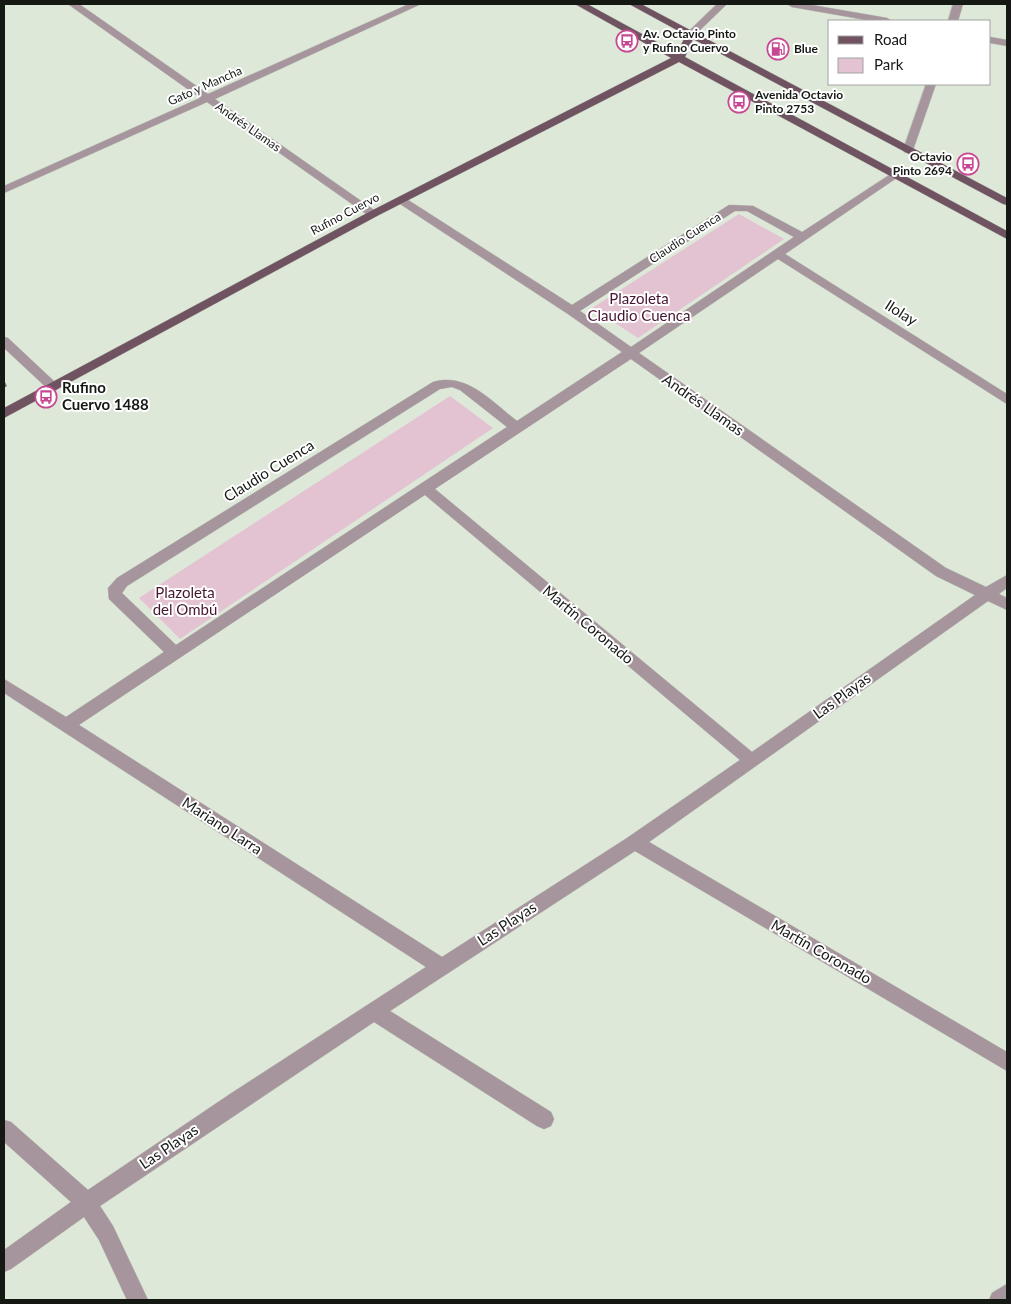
<svg xmlns="http://www.w3.org/2000/svg" width="1011" height="1304" viewBox="0 0 1011 1304" font-family="Lato,sans-serif">
	<style>
		.green { fill: #e3c2d2 }
		.lines { fill: none; stroke-linecap: round; stroke-linejoin: round }
		.minor-casing { stroke: #bac3b6; stroke-width: 1 }
		.major-casing { stroke: #bac3b6; stroke-width: 1 }
		.minor { fill: #a6959d; fill-rule: evenodd }
		.major { fill: #705361; fill-rule: evenodd }
		.shaded-wall { fill: #70776c }
		.labels { text-anchor: middle; stroke-width: 4; stroke-linejoin: round; paint-order: stroke }
		.far-poi-label { font-size: 12px; font-weight: bold; fill: #151914; stroke: #fff; text-anchor: start }
		.far-street-label { font-size: 12px; fill: #151914; stroke: #fff }
		.park-label { font-size: 15px; fill: #461631; stroke: #fff }
		.street-label { font-size: 15px; fill: #151914; stroke: #fff }
		.poi-label { font-size: 15px; font-weight: bold; fill: #151914; stroke: #fff; text-anchor: start }
	</style>
	<rect width="100%" height="100%" fill="#dee8d9"/>
	<path class="green" d="M 739,214 L 784,239 L 638,338 L 592,308 Z
		M 450,396 L 493,428 L 180,639 L 139,598 Z"/>
	<g class="lines">
		<g class="minor-casing">
			<path id="minor" d="M 68,4 L 79,4 L 208,94 L 409,4 L 421,4 L 215,99 L 377,212 L 377,216 L 369,216 L 207,102 L 4,193 L 4,186 L 200,98 Z
				M 717,4 L 727,4 L 694,36 L 688,36 L 688,32 Z
				M 787,4 L 806,4 L 887,18 L 892,21 L 872,21 L 792,7 Z
				M 953,4 L 963,4 L 958,21 L 948,21 Z
				M 990,37 L 1007,40 L 1007,46 L 990,43 Z
				M 926,84 L 936,84 L 913,150 L 908,153 L 904,152 L 903,150 Z
				M 894,172 L 899,175 L 898,177 L 785,254 L 1007,394 L 1007,404 L 778,259 L 639,353 L 946,568 L 986,587 L 1007,575 L 1007,588 L 999,594 L 1007,598 L 1007,610 L 988,601 L 649,842 L 1007,1052 L 1007,1071 L 635,851 L 390,1011 L 551,1112 L 554,1119 L 551,1126 L 544,1129 L 537,1126 L 374,1022 L 100,1206 L 113,1226 L 148,1300 L 127,1300 L 99,1240 L 84,1217 L 11,1269 L 4,1272 L 4,1250 L 71,1202 L 4,1142 L 4,1120 L 11,1122 L 88,1190 L 230,1094 L 426,967 L 4,693 L 4,679 L 66,717 L 164,652 L 109,599 L 108,588 L 117,578 L 433,382 C 467,372 492,402 517,421 L 622,352 L 568,314 L 397,202 L 397,198 L 405,198 L 572,305 L 729,205 L 753,206 L 802,232 ZM 735,211 L 747,211 L 794,237 L 631,347 L 580,311 ZM 631,359 L 936,576 L 975,595 L 752,752 L 435,489 ZM 452,387 L 460,390 L 507,427 L 176,645 L 122,593 L 127,586 L 440,389 ZM 425,495 L 740,760 L 627,838 L 442,957 L 79,725 Z
				M 4,337 L 8,338 L 57,384 L 59,387 L 57,390 L 49,390 L 4,348 Z
				M 1007,1284 L 1007,1300 L 989,1300 L 992,1293 Z"/>
		</g>
		<g class="major-casing">
			<path id="major" d="M 575,4 L 587,4 L 677,53 L 686,35 L 629,4 L 641,4 L 1007,198 L 1007,205 L 1003,204 L 693,39 L 685,57 L 1007,231 L 1007,239 L 679,62 L 377,216 L 4,418 L 4,408 L 369,212 L 671,58 Z"/>
		</g>
		<use href="#minor" class="minor"/>
		<use href="#major" class="major"/>
	</g>
	<path class="shaded-wall" d="M 4,380 L 7,386 L 4,388 Z"/>
	<defs>
		<g id="bus-ring" transform="scale(1.125)"><circle r="9.5" fill="#fff" stroke="#c84792" stroke-width="1.5"/><path d="M-5-6H5V4H4V6H2V4H-2V6H-4V4H-5ZM-3.5-4V0h7V-4ZM-3.5 1.2v1.5H-2V1.2ZM2 1.2v1.5H3.5V1.2Z" fill="#c84792"/></g>
		<g id="fuel-ring" transform="scale(1.125)"><circle r="9.5" fill="#fff" stroke="#c84792" stroke-width="1.5"/><path d="M-5.5-6h7V0h2V4h1.3V-2.5L3-4.5l.8-.8L6-3V5H2.5V1h-1V6h-7ZM-4.2-4.7v3.2H.2V-4.7Z" fill="#c84792"/></g>
	</defs>
	<g fill-rule="evenodd">
		<use href="#bus-ring" x="627" y="41"/>
		<use href="#fuel-ring" x="778" y="49"/>
		<use href="#bus-ring" x="739" y="102"/>
		<use href="#bus-ring" x="968" y="164"/>
		<use href="#bus-ring" x="46" y="397"/>
	</g>
	<g class="labels">
		<g class="far-poi-label">
			<text x="643" y="38">Av. Octavio Pinto<tspan x="643" dy="14">y Rufino Cuervo</tspan></text>
			<text x="794" y="53">Blue</text>
			<text x="755" y="99">Avenida Octavio<tspan x="755" dy="14">Pinto 2753</tspan></text>
			<text x="952" y="161" text-anchor="end">Octavio<tspan x="952" dy="14">Pinto 2694</tspan></text>
		</g>
		<g class="far-street-label">
			<text transform="translate(205 86) rotate(-24)" y="4">Gato y Mancha</text>
			<text transform="translate(248 127) rotate(35)" y="4">Andrés Llamas</text>
			<text transform="translate(345 214) rotate(-28)" y="4">Rufino Cuervo</text>
			<text transform="translate(685 238) rotate(-33)" y="4">Claudio Cuenca</text>
		</g>
		<g class="park-label">
			<text x="639" y="304">Plazoleta<tspan x="639" dy="17">Claudio Cuenca</tspan></text>
			<text x="185" y="598">Plazoleta<tspan x="185" dy="17">del Ombú</tspan></text>
		</g>
		<g class="street-label">
			<text transform="translate(901 313) rotate(32)" y="5">Ilolay</text>
			<text transform="translate(703 405) rotate(35)" y="5">Andrés Llamas</text>
			<text transform="translate(269 471) rotate(-32)" y="5">Claudio Cuenca</text>
			<text transform="translate(588 625) rotate(40)" y="5">Martín Coronado</text>
			<text transform="translate(842 696) rotate(-36)" y="5">Las Playas</text>
			<text transform="translate(222 826) rotate(33)" y="5">Mariano Larra</text>
			<text transform="translate(507 924) rotate(-33)" y="5">Las Playas</text>
			<text transform="translate(821 952) rotate(30)" y="5">Martín Coronado</text>
			<text transform="translate(169 1147) rotate(-34)" y="5">Las Playas</text>
		</g>
		<g class="poi-label">
			<text x="62" y="393">Rufino<tspan x="62" dy="17">Cuervo 1488</tspan></text>
		</g>
	</g>
	<rect width="1011" height="1304" fill="none" stroke="#151914" stroke-width="10"/>
	<rect x="828" y="20" width="162" height="65" fill="#ffffff" stroke="#a1a3a1"/>
	<rect x="838" y="36" width="25" height="8" fill="#705361" stroke="#a1a3a1"/>
	<text x="874" y="45" font-size="15" fill="#151914">Road</text>
	<rect x="838" y="58" width="25" height="15" fill="#e3c2d2" stroke="#a1a3a1"/>
	<text x="874" y="70" font-size="15" fill="#151914">Park</text>
</svg>
